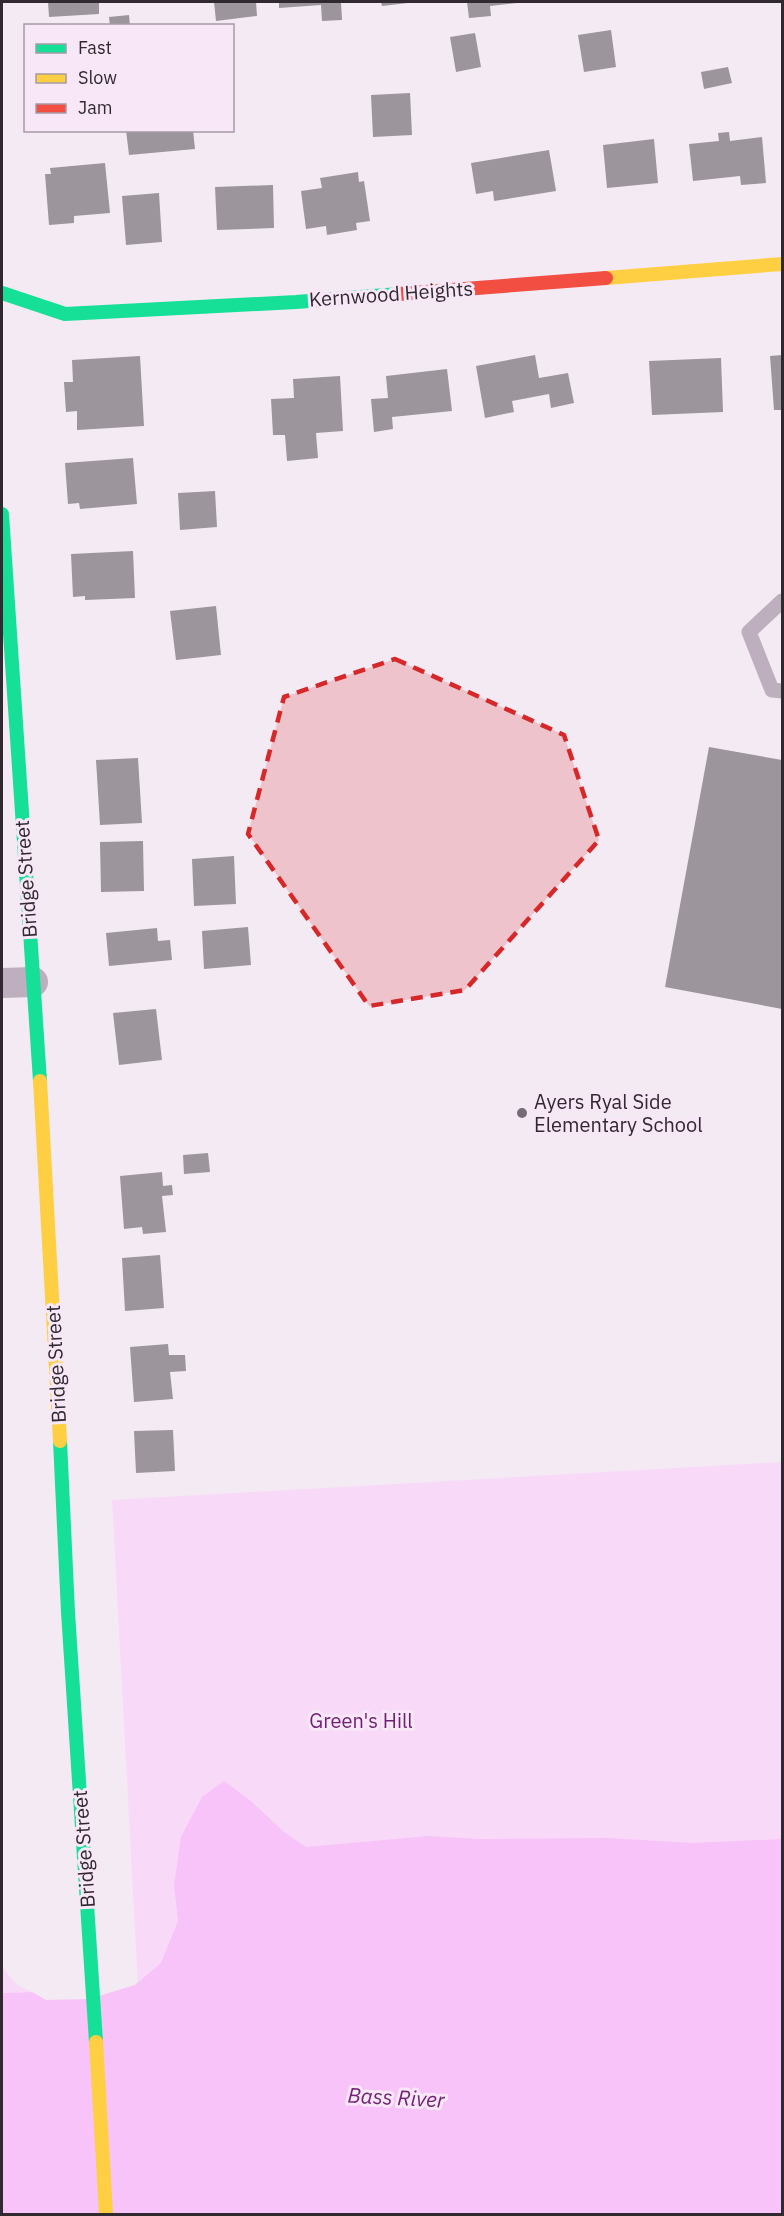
<svg xmlns="http://www.w3.org/2000/svg" width="784" height="2216" viewBox="0 0 784 2216" font-family="'IBM Plex Sans',sans-serif">
	<style>
		.green { fill: #f8daf8 }
		.water { fill: #f7c3f8 }
		.building { fill: #9c959c }
		.lines { fill: none; stroke-linecap: round; stroke-linejoin: round }
		.lane { stroke: #bdafbd; stroke-width: 15 }
		.street { stroke: #bdafbd; stroke-width: 30 }
		.fast { stroke: #16e098; stroke-width: 14 }
		.slow { stroke: #ffcf43; stroke-width: 14 }
		.jam { stroke: #f24e42; stroke-width: 14 }
		.marked { fill: #d62828; fill-opacity: 0.2; stroke: #d62828; stroke-width: 4.5; stroke-dasharray: 12 8; stroke-linejoin: round }
		.poi-dot { fill: #756d75; stroke: #f7e7f7; stroke-width: 2 }
		.labels { text-anchor: middle; stroke-width: 6; stroke-linejoin: round; paint-order: stroke }
		.street-label { font-size: 20px; fill: #302a30; stroke: #f7e7f7 }
		.poi-label { font-size: 20px; fill: #302a30; stroke: #f7e7f7; text-anchor: start }
		.park-label { font-size: 20px; fill: #702074; stroke: #f7e7f7 }
		.water-label { font-size: 21px; font-style: italic; fill: #722276; stroke: #f7e7f7 }
	</style>
	<rect width="100%" height="100%" fill="#f4eaf4"/>
	<path class="green" d="M 782,1462 L 782,1872 L 139,2006 L 112,1500 Z
		M 2,1967 L 17,1985 L 32,1992 L 2,1993 Z"/>
	<path class="water" d="M 224,1781 L 251,1801 L 284,1832 L 306,1847 L 429,1836 L 479,1839 L 607,1838 L 693,1843 L 782,1839 L 782,2214 L 2,2214 L 2,1993 L 32,1992 L 46,2000 L 89,1999 L 135,1985 L 161,1963 L 178,1921 L 174,1885 L 181,1837 L 202,1797 Z"/>
	<path class="building" d="M 48,2 L 99,2 L 99,14 L 49,17 Z
		M 214,2 L 256,2 L 257,16 L 216,21 Z
		M 279,2 L 341,2 L 342,20 L 322,21 L 321,5 L 279,8 Z
		M 381,2 L 408,2 L 408,3 L 382,6 Z
		M 467,2 L 517,2 L 517,3 L 490,6 L 491,16 L 469,18 Z
		M 129,15 L 130,26 L 110,26 L 109,17 Z
		M 611,30 L 616,67 L 584,72 L 578,35 Z
		M 475,33 L 481,67 L 456,72 L 450,37 Z
		M 728,67 L 732,83 L 704,89 L 701,72 Z
		M 410,93 L 412,135 L 373,137 L 371,95 Z
		M 126,130 L 193,130 L 195,149 L 129,155 Z
		M 729,132 L 730,141 L 762,137 L 766,183 L 741,185 L 740,176 L 693,181 L 689,144 L 719,141 L 718,133 Z
		M 654,139 L 658,183 L 607,188 L 603,145 Z
		M 549,150 L 556,191 L 494,201 L 493,191 L 476,194 L 471,163 Z
		M 105,163 L 110,213 L 74,216 L 74,223 L 49,225 L 45,174 L 51,174 L 50,168 Z
		M 358,172 L 359,182 L 364,181 L 370,221 L 356,223 L 357,230 L 327,235 L 326,226 L 306,229 L 301,191 L 322,188 L 320,178 Z
		M 273,185 L 274,228 L 217,230 L 215,187 Z
		M 159,193 L 162,242 L 126,245 L 122,196 Z
		M 535,355 L 539,378 L 568,373 L 574,403 L 551,408 L 549,394 L 512,401 L 514,412 L 485,418 L 476,366 Z
		M 782,355 L 782,410 L 774,410 L 770,356 Z
		M 140,356 L 144,426 L 77,430 L 77,411 L 66,412 L 64,382 L 73,382 L 72,360 Z
		M 721,358 L 723,412 L 652,415 L 649,361 Z
		M 447,369 L 452,411 L 392,417 L 393,429 L 374,432 L 371,399 L 388,398 L 386,376 Z
		M 340,376 L 343,431 L 316,433 L 318,458 L 287,461 L 285,435 L 273,435 L 271,399 L 294,398 L 293,379 Z
		M 133,458 L 137,504 L 80,509 L 79,503 L 68,504 L 65,463 Z
		M 215,491 L 217,527 L 180,530 L 178,493 Z
		M 133,551 L 135,598 L 85,600 L 85,596 L 73,597 L 71,554 Z
		M 216,606 L 221,655 L 176,660 L 170,611 Z
		M 709,747 L 782,760 L 782,1009 L 665,987 Z
		M 138,758 L 142,823 L 100,825 L 96,760 Z
		M 143,841 L 144,891 L 101,892 L 100,842 Z
		M 234,856 L 236,904 L 194,906 L 192,859 Z
		M 248,927 L 251,965 L 204,969 L 202,931 Z
		M 157,928 L 158,941 L 170,940 L 172,960 L 109,966 L 106,933 Z
		M 156,1009 L 162,1060 L 119,1065 L 113,1013 Z
		M 208,1153 L 210,1172 L 184,1174 L 183,1155 Z
		M 162,1172 L 163,1186 L 172,1185 L 173,1195 L 162,1196 L 166,1232 L 143,1234 L 142,1227 L 124,1229 L 120,1176 Z
		M 160,1255 L 164,1308 L 125,1311 L 122,1258 Z
		M 168,1344 L 169,1355 L 185,1355 L 186,1371 L 170,1372 L 173,1399 L 134,1402 L 130,1347 Z
		M 173,1430 L 175,1471 L 136,1473 L 134,1431 Z"/>
	<g class="lines">
		<path class="lane" d="M 782,601 L 749,632 L 772,690 L 782,691"/>
		<path class="street" d="M 2,983 L 33,982"/>
		<path class="fast" d="M 2,293 L 65,314 L 296,302 L 399,294
			M 2,514 L 40,1081
			M 60,1441 L 68,1612 L 96,2042"/>
		<path class="slow" d="M 606,278 L 782,264
			M 40,1081 L 60,1441
			M 96,2042 L 106,2214"/>
		<path class="jam" d="M 399,294 L 606,278"/>
	</g>
	<path class="marked" d="M 395,659 L 564,735 L 599,840 L 465,990 L 369,1006 L 248,834 L 284,697 Z"/>
	<circle class="poi-dot" cx="522" cy="1113" r="6"/>
	<g class="labels">
		<g class="street-label">
			<text transform="translate(391 294) rotate(-4)" y="7">Kernwood Heights</text>
			<text transform="translate(26 879) rotate(-94)" y="7">Bridge Street</text>
			<text transform="translate(56 1364) rotate(-93)" y="7">Bridge Street</text>
			<text transform="translate(84 1849) rotate(-94)" y="7">Bridge Street</text>
		</g>
		<g class="poi-label">
			<text x="534" y="1109">Ayers Ryal Side<tspan x="534" dy="23">Elementary School</tspan></text>
		</g>
		<g class="park-label">
			<text x="361" y="1728">Green's Hill</text>
		</g>
		<g class="water-label">
			<text transform="translate(396 2098) rotate(3)" y="7">Bass River</text>
		</g>
	</g>
	<rect width="784" height="2216" fill="none" stroke="#302a30" stroke-width="6"/>
	<rect x="24" y="24" width="210" height="108" fill="#f7e7f7" stroke="#a79ba7" stroke-width="1.5"/>
	<rect x="36" y="44" width="30" height="9" fill="#16e098" stroke="#a79ba7" stroke-width="1.5"/>
	<text x="78" y="54" font-size="18" fill="#302a30">Fast</text>
	<rect x="36" y="74" width="30" height="9" fill="#ffcf43" stroke="#a79ba7" stroke-width="1.5"/>
	<text x="78" y="84" font-size="18" fill="#302a30">Slow</text>
	<rect x="36" y="104" width="30" height="9" fill="#f24e42" stroke="#a79ba7" stroke-width="1.5"/>
	<text x="78" y="114" font-size="18" fill="#302a30">Jam</text>
</svg>
